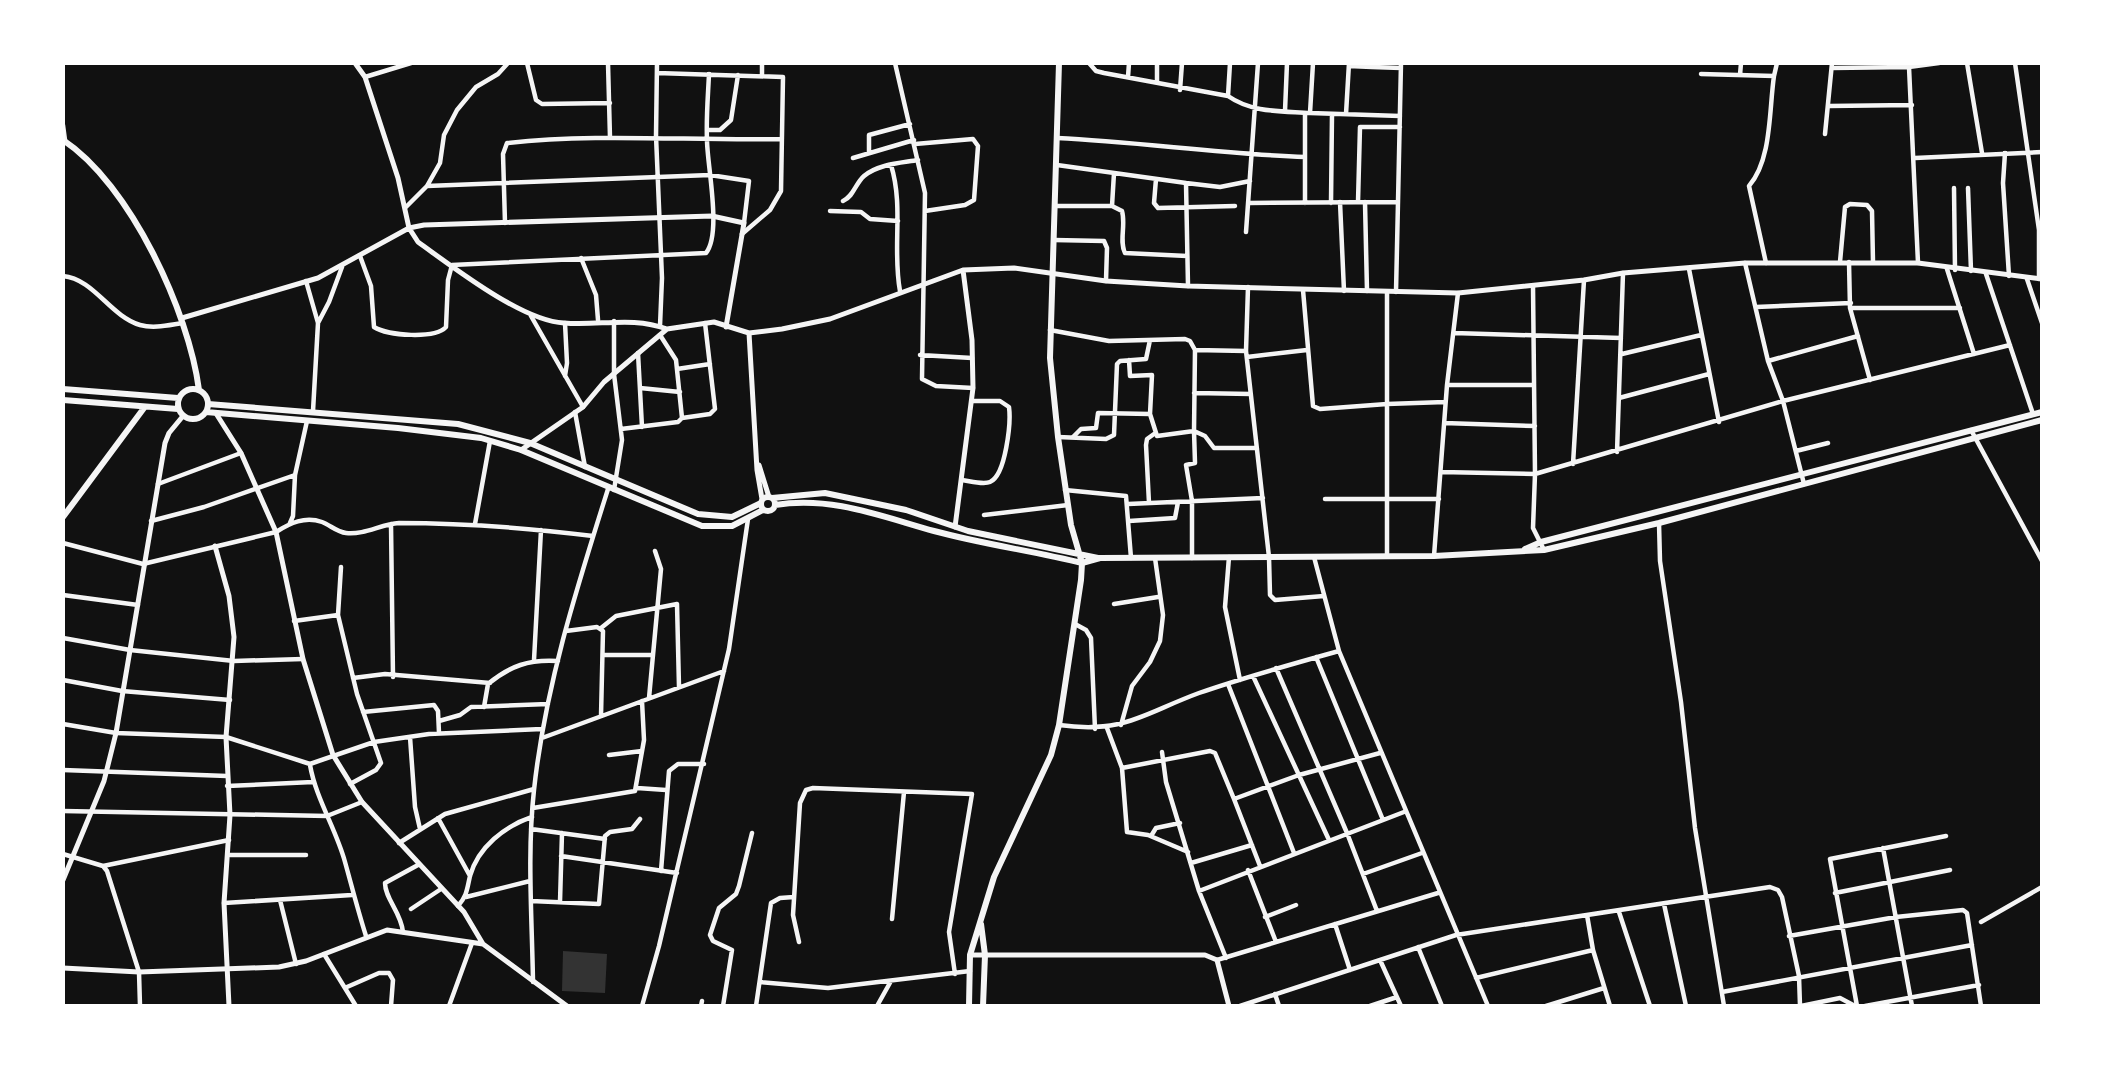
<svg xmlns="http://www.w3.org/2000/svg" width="2105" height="1069" viewBox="0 0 2105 1069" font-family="Ubuntu,sans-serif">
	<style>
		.water { fill: #333 }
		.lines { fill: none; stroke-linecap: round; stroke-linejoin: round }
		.minor { stroke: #f5f5f5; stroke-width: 4.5 }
		.tertiary { stroke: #f5f5f5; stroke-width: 5 }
		.secondary { stroke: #f5f5f5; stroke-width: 5 }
		.primary { stroke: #f5f5f5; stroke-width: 6 }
	</style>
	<rect width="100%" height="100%" fill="#111"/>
	<path class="water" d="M 563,951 L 607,954 L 605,993 L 562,991 Z"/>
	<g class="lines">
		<path class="minor" d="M 527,63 L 536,100 L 542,104 L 610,103
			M 608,63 L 610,138
			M 657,63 L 656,136 L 662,278 L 660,326
			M 895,63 L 925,193 L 922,379 L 936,386 L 973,388
			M 1089,63 L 1096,71 L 1104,73 L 1228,96
			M 1230,63 L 1228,96 C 1252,113 1282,111 1310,113 L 1313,63
			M 1373,63 L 1372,67 L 1401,68
			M 1967,63 L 1982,153
			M 2015,63 L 2039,230 L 2039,279
			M 1349,66 L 1372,67
			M 1909,67 L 1918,263
			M 1832,68 L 1909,67 L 1939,63
			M 657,73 L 783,77 L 781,191 L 770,210 L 742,234
			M 1701,74 L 1774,76 L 1777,63
			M 1740,75 L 1741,63
			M 762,76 L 762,63
			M 365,77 L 411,63
			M 1128,77 L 1129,63
			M 1157,82 L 1157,63
			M 1180,90 L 1182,63
			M 1829,106 L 1912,105
			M 1285,111 L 1287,63
			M 1310,113 L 1400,116
			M 1346,114 L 1349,63
			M 63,125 L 65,140
			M 707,130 L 720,130 L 731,120 L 738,75
			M 1825,134 L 1832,63
			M 1057,138 C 1140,142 1222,154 1305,157
			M 915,144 L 973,139 L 978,146 L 974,200 L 965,205 L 925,211
			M 869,153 L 869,135 L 910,124
			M 2005,153 L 2003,183 L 2009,276
			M 853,158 L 914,140
			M 1915,158 L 2042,152
			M 891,165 C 904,207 892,249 900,291
			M 1057,165 L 1186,183 L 1188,286
			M 1156,179 L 1154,203 L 1158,208 L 1235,206
			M 1186,183 L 1220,187 L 1250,181
			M 427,186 L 710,175 L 749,181 L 744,223
			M 1954,188 L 1955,270
			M 1968,188 L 1971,271
			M 843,201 C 854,196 855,184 864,176 C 878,164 901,163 918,160
			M 1340,202 L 1344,291
			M 1358,202 L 1360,127 L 1400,127
			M 1365,202 L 1367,291
			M 1398,202 L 1401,63
			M 1249,203 L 1398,202 L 1396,292
			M 1305,203 L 1305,113
			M 1331,203 L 1332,114
			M 1055,206 L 1112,206 L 1114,173
			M 1112,206 L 1122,211 C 1126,225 1119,241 1125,253 L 1187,256
			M 406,207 L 427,186 L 440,163 L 444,135 L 457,110 L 476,87 L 498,74 L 508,63
			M 830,211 L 861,212 L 870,219 L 898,221
			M 505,223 L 503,154 L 507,143 C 599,133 690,141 782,139
			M 1246,232 L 1258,63
			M 1054,240 L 1104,241 L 1107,248 L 1106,281
			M 360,256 L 371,286 L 374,327 C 388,336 435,339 446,327 L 448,280 L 452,265 L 706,253 C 722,233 707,165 707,140 C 706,118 708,96 709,74
			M 581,258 L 596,295 L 598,320
			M 1840,262 L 1845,207 L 1850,204 L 1867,205 L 1872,211 L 1873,262
			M 1849,262 L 1850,308 L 1870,380
			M 1745,263 L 1768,361 L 1783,401 L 1804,484
			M 1766,263 L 1749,186 C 1772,160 1769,109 1774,76
			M 1689,269 L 1719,422
			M 1947,269 L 1974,354
			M 1986,274 L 2033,414
			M 63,276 C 94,279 110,316 140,325 C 154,329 169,325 183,323
			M 2027,279 L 2042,323
			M 306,281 L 318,323 L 313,411
			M 1533,286 L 1535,474 L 1533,528 L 1544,550
			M 1248,287 L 1246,351 L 1269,557 L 1270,595 L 1275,600 L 1324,596
			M 1303,290 L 1313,406 L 1320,409 L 1387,404 L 1387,556
			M 1387,292 L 1387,404 L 1445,402
			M 1756,307 L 1851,303
			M 1850,308 L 1960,308
			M 531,316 L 583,407
			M 614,321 L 614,374 L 622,440 L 614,490
			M 318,323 L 329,302 L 342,267
			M 1050,330 L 1109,341 L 1185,339 L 1190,341 L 1195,350
			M 1454,333 L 1621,338
			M 1246,351 L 1195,350 L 1194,431 L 1205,436 L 1214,448 L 1257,448
			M 638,353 L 642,427
			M 1622,354 L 1701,335
			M 920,355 L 972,358
			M 1247,357 L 1307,350
			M 1129,360 L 1130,376 L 1152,375 L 1150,414
			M 1768,361 L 1858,336
			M 677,369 L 710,364
			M 565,376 L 567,363 L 565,323
			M 1447,385 L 1534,385
			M 640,388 L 680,392
			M 1194,393 L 1251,394
			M 1619,398 L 1709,374
			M 575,412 L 585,467
			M 682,418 L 710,414 L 715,409 L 705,323
			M 1444,423 L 1535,426
			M 621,429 L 678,422 L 682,418 L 676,360 L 660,335
			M 1971,430 L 2042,561
			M 1058,437 L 1106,439 L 1114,435 L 1117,364 L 1120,361 L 1146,359 L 1150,340
			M 1073,437 L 1081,429 L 1096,428 L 1098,413 L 1150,414 L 1157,436 L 1194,431 L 1195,463 L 1186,465 L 1192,501 L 1192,558
			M 1796,451 L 1828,443
			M 1617,452 L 1623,273
			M 1573,464 L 1584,280
			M 1441,472 L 1535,474 L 1783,401 L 2010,345
			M 962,480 C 970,481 983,485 990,482 C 1006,475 1011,422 1009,407 L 1000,401 L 973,401
			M 158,484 L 241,453
			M 1065,490 L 1126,496 L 1131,558
			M 1325,499 L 1439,499
			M 1149,503 L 1146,445 L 1147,439 L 1154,434
			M 1128,504 L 1263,498
			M 984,515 L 1068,505
			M 151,521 L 204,507 L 295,475
			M 1129,521 L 1175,518 L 1178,502
			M 290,523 L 293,516 L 295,475 L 307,421
			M 1659,523 L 1660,561 L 1681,702 L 1695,828 L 1724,1006
			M 391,524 L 393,677
			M 475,524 L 490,441
			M 63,543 L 143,564 L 276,532 C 290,523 305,516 322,522 C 330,525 337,532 346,533 C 365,535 381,524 399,523 C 464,523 528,528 593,536
			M 1434,556 L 1447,385 L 1458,293
			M 1229,557 L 1225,607 L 1240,680
			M 1314,557 L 1339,651 L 1488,1006
			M 341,567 L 338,615 L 357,694 L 381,763 L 376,770 L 350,784
			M 63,595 L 138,605
			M 1114,604 L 1158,597
			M 294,621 L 338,615
			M 1075,624 L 1086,630 L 1091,638 L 1095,729
			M 601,628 L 616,616 L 677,604 L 679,687
			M 566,631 L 597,627 L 603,631 L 601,716
			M 63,638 L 130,650 L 234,661 L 303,659
			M 603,655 L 652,655
			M 1316,657 L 1383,820
			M 534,660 L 541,530
			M 1276,668 L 1347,833 L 1377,911
			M 1253,676 L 1329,840
			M 353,678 L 385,674 L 490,683
			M 63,680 L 122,691 L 230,700
			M 1228,684 L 1294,853
			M 649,698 L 661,569 L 655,551
			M 484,707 L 488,684 C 510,666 529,659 558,661
			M 363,712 L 434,705 L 438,711 L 439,733
			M 439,721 L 460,715 L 471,707 L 548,704
			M 63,724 L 116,733 L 226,737 L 310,764 L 374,742 L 429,734 L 542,729
			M 1059,725 C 1124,734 1142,714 1199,693 C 1245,677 1292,664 1339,651
			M 1121,725 L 1132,686 L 1150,662 L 1160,641 L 1163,615 L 1155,558
			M 1107,728 L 1122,768
			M 410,737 L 415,807 L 420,829
			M 542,738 L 724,671
			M 1162,752 L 1166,782 L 1199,891 L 1226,958
			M 609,755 L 642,751
			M 310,765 C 316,799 336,829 345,862 C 352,887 358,911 366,936
			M 63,770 L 227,776
			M 227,786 L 313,782
			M 637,788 L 666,790
			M 533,808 L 635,791 L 644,740 L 642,701
			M 63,811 L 327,816 L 362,802
			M 438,818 L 470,876
			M 531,829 L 605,839
			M 1151,836 L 1156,828 L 1180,823
			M 399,843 L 445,814 L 534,789
			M 1883,848 L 1912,1006
			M 1188,852 L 1148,835 L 1127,832 L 1122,768 L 1210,751 L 1215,753 L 1234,799
			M 63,854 L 103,866 L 107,871 L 139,972 L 140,1006
			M 230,855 L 306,855
			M 561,856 L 677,873
			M 1191,863 L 1252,845
			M 103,866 L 229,840
			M 1260,866 L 1234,799 L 1299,775 L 1380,753
			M 1248,870 L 1276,942
			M 661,871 L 669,771 L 678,764 L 704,764
			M 1363,874 L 1422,853
			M 1199,891 L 1404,812
			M 1835,893 L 1950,870
			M 466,897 L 530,881
			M 280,900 L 296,964
			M 531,901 L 599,904 L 605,836 L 610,832 L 632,829 L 640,819
			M 560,902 L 562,833
			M 224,903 L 352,895
			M 1664,904 L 1686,1006
			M 458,906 C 467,896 467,889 470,876 C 478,847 505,826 532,817
			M 411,909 L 441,889
			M 1619,912 L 1650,1006
			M 1587,915 L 1593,950 L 1610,1006
			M 1265,917 L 1296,905
			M 892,919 L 904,792
			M 1981,922 L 2042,887
			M 1335,924 L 1350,970
			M 403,932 C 401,912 385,899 385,883 L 418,865
			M 1789,936 L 1896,917 L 1963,910 L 1967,913 L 1981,1006
			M 799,942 L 793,915 L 800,803 L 806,790 L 813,788 L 972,794 L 949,932 L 955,974
			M 1418,947 L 1442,1006
			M 324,954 L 356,1006
			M 1217,960 L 1438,893
			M 1380,960 L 1401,1006
			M 1476,978 L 1593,950
			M 533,982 C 532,918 527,853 534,790 C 545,687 577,587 608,489
			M 760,982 L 828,988 L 970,971
			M 347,987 L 379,973 L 389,973 L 393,980 L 391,1006
			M 1722,992 L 1972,945
			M 1275,994 L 1279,1006
			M 449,1006 L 472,943
			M 642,1006 L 659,946 L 729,649 L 748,519
			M 701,1006 L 702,1001
			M 723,1006 L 732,950 L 713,941 L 710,935 L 719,908 L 736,894 L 739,886 L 752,833
			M 756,1006 L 771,903 L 780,898 L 794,897
			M 877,1006 L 891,981
			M 1240,1006 L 1456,935 L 1770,887 L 1778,890 L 1782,897 L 1799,976 L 1800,1006
			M 1370,1006 L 1397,997
			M 1546,1006 L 1604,988
			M 1801,1006 L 1840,998 L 1855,1006
			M 1857,1006 L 1830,859 L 1946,836
			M 1865,1006 L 1979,985"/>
		<path class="tertiary" d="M 355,63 L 365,77 L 398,178 L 409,228 L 418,242 C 453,267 522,321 564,323 C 600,326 632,316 667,329
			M 182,318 L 318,278 L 409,228 L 424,225 L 712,216 L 744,223 L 726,327
			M 749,333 L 757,470 L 762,499
			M 217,415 L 241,453 L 276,532 L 303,659 L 333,755 L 362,802 L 464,912 L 483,944
			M 521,450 L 583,407 L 604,382 L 667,329 L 714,322 L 749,333 L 782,329 L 830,319 L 963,270 L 1014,268 L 1106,281 L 1188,286 L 1458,293 L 1584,280 L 1623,273 L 1745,263 L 1918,263 L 2042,279
			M 759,465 L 769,497
			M 955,527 L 973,388 L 972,340 L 963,270
			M 63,880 L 104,781 L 116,733 L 165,443 L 169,433 L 183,416
			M 970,955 L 1205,955 L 1217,960 L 1229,1006
			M 63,968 L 139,972 L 279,967 L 306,961 L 387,930 L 483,944 L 567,1006"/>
		<path class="secondary" d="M 215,546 L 229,596 L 234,637 L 226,737 L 230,815 L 224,903 L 229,1006"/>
		<path class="primary" d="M 63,140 C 130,184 189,312 199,390
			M178 404a15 15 0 1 1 30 0a15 15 0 1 1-30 0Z
			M 63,389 L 178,398
			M 63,400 L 178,409
			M 208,404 L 458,424 L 530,443 L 698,514 L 732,517 L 761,503
			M 206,412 L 398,428 L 481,438 L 521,450 L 702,526 L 732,526 L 763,510
			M761 504a7 7 0 1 1 14 0a7 7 0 1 1-14 0Z
			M 772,498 L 825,493 L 906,510 L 968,531 L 1098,558
			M 775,505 C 832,496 880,516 934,531 C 982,544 1033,551 1082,563 L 1100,558 L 1434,556 L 1544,550 L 1659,523 L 2042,420
			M 63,517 L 144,408
			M 1525,549 L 1541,542 L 2042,412
			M 981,924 L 985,955 L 983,1006
			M 969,1006 L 970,955 L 994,877 L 1051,755 L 1059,725 L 1081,580 L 1082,563 L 1071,525 L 1058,437 L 1050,358 L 1059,63"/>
	</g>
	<rect width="2105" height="1069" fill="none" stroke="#ffffff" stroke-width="130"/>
</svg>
